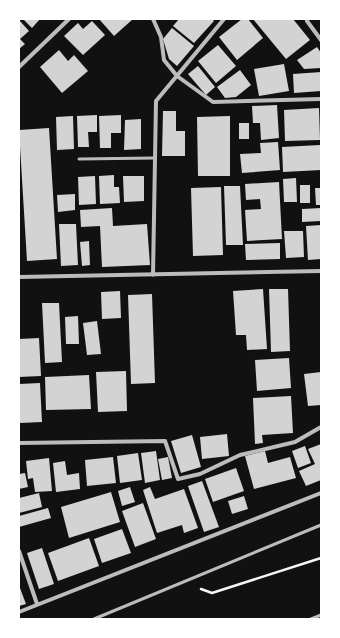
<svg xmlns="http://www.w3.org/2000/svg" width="340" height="638" viewBox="0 0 340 638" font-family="Lato,sans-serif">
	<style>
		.building { fill: #d3d3d3 }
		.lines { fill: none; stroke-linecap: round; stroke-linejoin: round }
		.path { stroke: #f5f5f5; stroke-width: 2.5 }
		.service { stroke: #bcbcbc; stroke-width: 3 }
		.minor { stroke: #bcbcbc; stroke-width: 4 }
	</style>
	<rect width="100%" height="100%" fill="#111"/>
	<path class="building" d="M 23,19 L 40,19 L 32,28 Z
		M 99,19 L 133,19 L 114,36 Z
		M 179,19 L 212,19 L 214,21 L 194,43 L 173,26 Z
		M 242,19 L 248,19 L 263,38 L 237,60 L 219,37 Z
		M 253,19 L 293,19 L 310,40 L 286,59 Z
		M 19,20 L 29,31 L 20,39 L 25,44 L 19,49 Z
		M 92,21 L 105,35 L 83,55 L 64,36 L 78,23 L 83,29 Z
		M 172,28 L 194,46 L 177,66 L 169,59 L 163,39 Z
		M 218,45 L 236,66 L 216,83 L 198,61 Z
		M 317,47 L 321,53 L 321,68 L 304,69 L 297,60 Z
		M 59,50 L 68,61 L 74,55 L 88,71 L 62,93 L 40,67 Z
		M 284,64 L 289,91 L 259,96 L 254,69 Z
		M 198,66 L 215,87 L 206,95 L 188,74 Z
		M 240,70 L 251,85 L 236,97 L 225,98 L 217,87 Z
		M 321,72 L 321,91 L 294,93 L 293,74 Z
		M 277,105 L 279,138 L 261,140 L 260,123 L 253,123 L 252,106 Z
		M 319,108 L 320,140 L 285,141 L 284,110 Z
		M 163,111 L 176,111 L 176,131 L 185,131 L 185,156 L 162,156 Z
		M 97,115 L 97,132 L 88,132 L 89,147 L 78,147 L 77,116 Z
		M 121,115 L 121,133 L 111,133 L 111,148 L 100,148 L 99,116 Z
		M 73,116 L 74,149 L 57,150 L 56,117 Z
		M 230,116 L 230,176 L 198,176 L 197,117 Z
		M 141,119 L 141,149 L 124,150 L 125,120 Z
		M 239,123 L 249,123 L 249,139 L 239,139 Z
		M 49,128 L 57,259 L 27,261 L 19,130 Z
		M 278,142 L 280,170 L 242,173 L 240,154 L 261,153 L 260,143 Z
		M 320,145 L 321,170 L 283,172 L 282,147 Z
		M 114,175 L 114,187 L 119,187 L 120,203 L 100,204 L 99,176 Z
		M 95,176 L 96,204 L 79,205 L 78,177 Z
		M 123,176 L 144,176 L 144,201 L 124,202 Z
		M 296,178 L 297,202 L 284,202 L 283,179 Z
		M 279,182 L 282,239 L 247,241 L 245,210 L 261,209 L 260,199 L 246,200 L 245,184 Z
		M 300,185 L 310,185 L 310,203 L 300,203 Z
		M 224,186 L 240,186 L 243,245 L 226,245 Z
		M 221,187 L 223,255 L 193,256 L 191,188 Z
		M 315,188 L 321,188 L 321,205 L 316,205 Z
		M 75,194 L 75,210 L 58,212 L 57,195 Z
		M 112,208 L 113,226 L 147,224 L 150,265 L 102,267 L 100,226 L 81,227 L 80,210 Z
		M 321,208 L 321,221 L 302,222 L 302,209 Z
		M 59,224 L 76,224 L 78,265 L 61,266 Z
		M 321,225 L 321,259 L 308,260 L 306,226 Z
		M 284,231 L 303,231 L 304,257 L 286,258 Z
		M 89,241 L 90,265 L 82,266 L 80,242 Z
		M 280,243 L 280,259 L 246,260 L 245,244 Z
		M 263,289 L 267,349 L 247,350 L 246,335 L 236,335 L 233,291 Z
		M 269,289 L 288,289 L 290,351 L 271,352 Z
		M 120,291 L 121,318 L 102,319 L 101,292 Z
		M 152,294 L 155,383 L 131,384 L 128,295 Z
		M 42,303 L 59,303 L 62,362 L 45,363 Z
		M 78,316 L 79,344 L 66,344 L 65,317 Z
		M 97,321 L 101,354 L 87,355 L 83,323 Z
		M 39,338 L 41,376 L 19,377 L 19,339 Z
		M 289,358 L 291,388 L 257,391 L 255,360 Z
		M 126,371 L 127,411 L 98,412 L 96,372 Z
		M 321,372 L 321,405 L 308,406 L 304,374 Z
		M 89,375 L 91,409 L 46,410 L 45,377 Z
		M 40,383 L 42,422 L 20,423 L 19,384 Z
		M 291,396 L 293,433 L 262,435 L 263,443 L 255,444 L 253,398 Z
		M 227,434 L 229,456 L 202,459 L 200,437 Z
		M 192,435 L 201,467 L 181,473 L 171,441 Z
		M 321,444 L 321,480 L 306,486 L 299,471 L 315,464 L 308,449 Z
		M 305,446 L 311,463 L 298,468 L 292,451 Z
		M 156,451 L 160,480 L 145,483 L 141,453 Z
		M 265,451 L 268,463 L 290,457 L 296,478 L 254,489 L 245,456 Z
		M 138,453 L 142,480 L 120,483 L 117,456 Z
		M 113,457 L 116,483 L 87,486 L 85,460 Z
		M 168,457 L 172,478 L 162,480 L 158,459 Z
		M 49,458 L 52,491 L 35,492 L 33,478 L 28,479 L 26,461 Z
		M 65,461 L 67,475 L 79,473 L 80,489 L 56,492 L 53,463 Z
		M 236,468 L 244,491 L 213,502 L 205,479 Z
		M 25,473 L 28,487 L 19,489 L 19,474 Z
		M 202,481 L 219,527 L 204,532 L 188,486 Z
		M 130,487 L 135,502 L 122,506 L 118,491 Z
		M 150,487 L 155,499 L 184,489 L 198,528 L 184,533 L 182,525 L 157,533 L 143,490 Z
		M 111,492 L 120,522 L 69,538 L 61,507 Z
		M 39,493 L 42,507 L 19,513 L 19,498 Z
		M 244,496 L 248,509 L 232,514 L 228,501 Z
		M 143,503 L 156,539 L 135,547 L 122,511 Z
		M 48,508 L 51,518 L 19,527 L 19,516 Z
		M 122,529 L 131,553 L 102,563 L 94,539 Z
		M 89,538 L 99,566 L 58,581 L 48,553 Z
		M 42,548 L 54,584 L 39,589 L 27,553 Z
		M 20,588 L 26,604 L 19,606 L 19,589 Z"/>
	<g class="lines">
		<path class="path" d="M 201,589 L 212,593 L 321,558"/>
		<path class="service" d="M 79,159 L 155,158
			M 94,619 L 321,525
			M 311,619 L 321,615"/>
		<path class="minor" d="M 153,19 L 161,37 L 164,60 L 177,76 L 213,102 L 321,99
			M 307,21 L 321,40
			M 19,67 L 69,19
			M 153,275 L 156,101 L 224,19
			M 19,277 L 321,271
			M 19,443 L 165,441 L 178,479 L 200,474 L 240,455 L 295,442 L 321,427
			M 19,551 L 37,604
			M 19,612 L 321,493"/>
	</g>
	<rect width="340" height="638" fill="none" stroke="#ffffff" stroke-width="40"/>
</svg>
